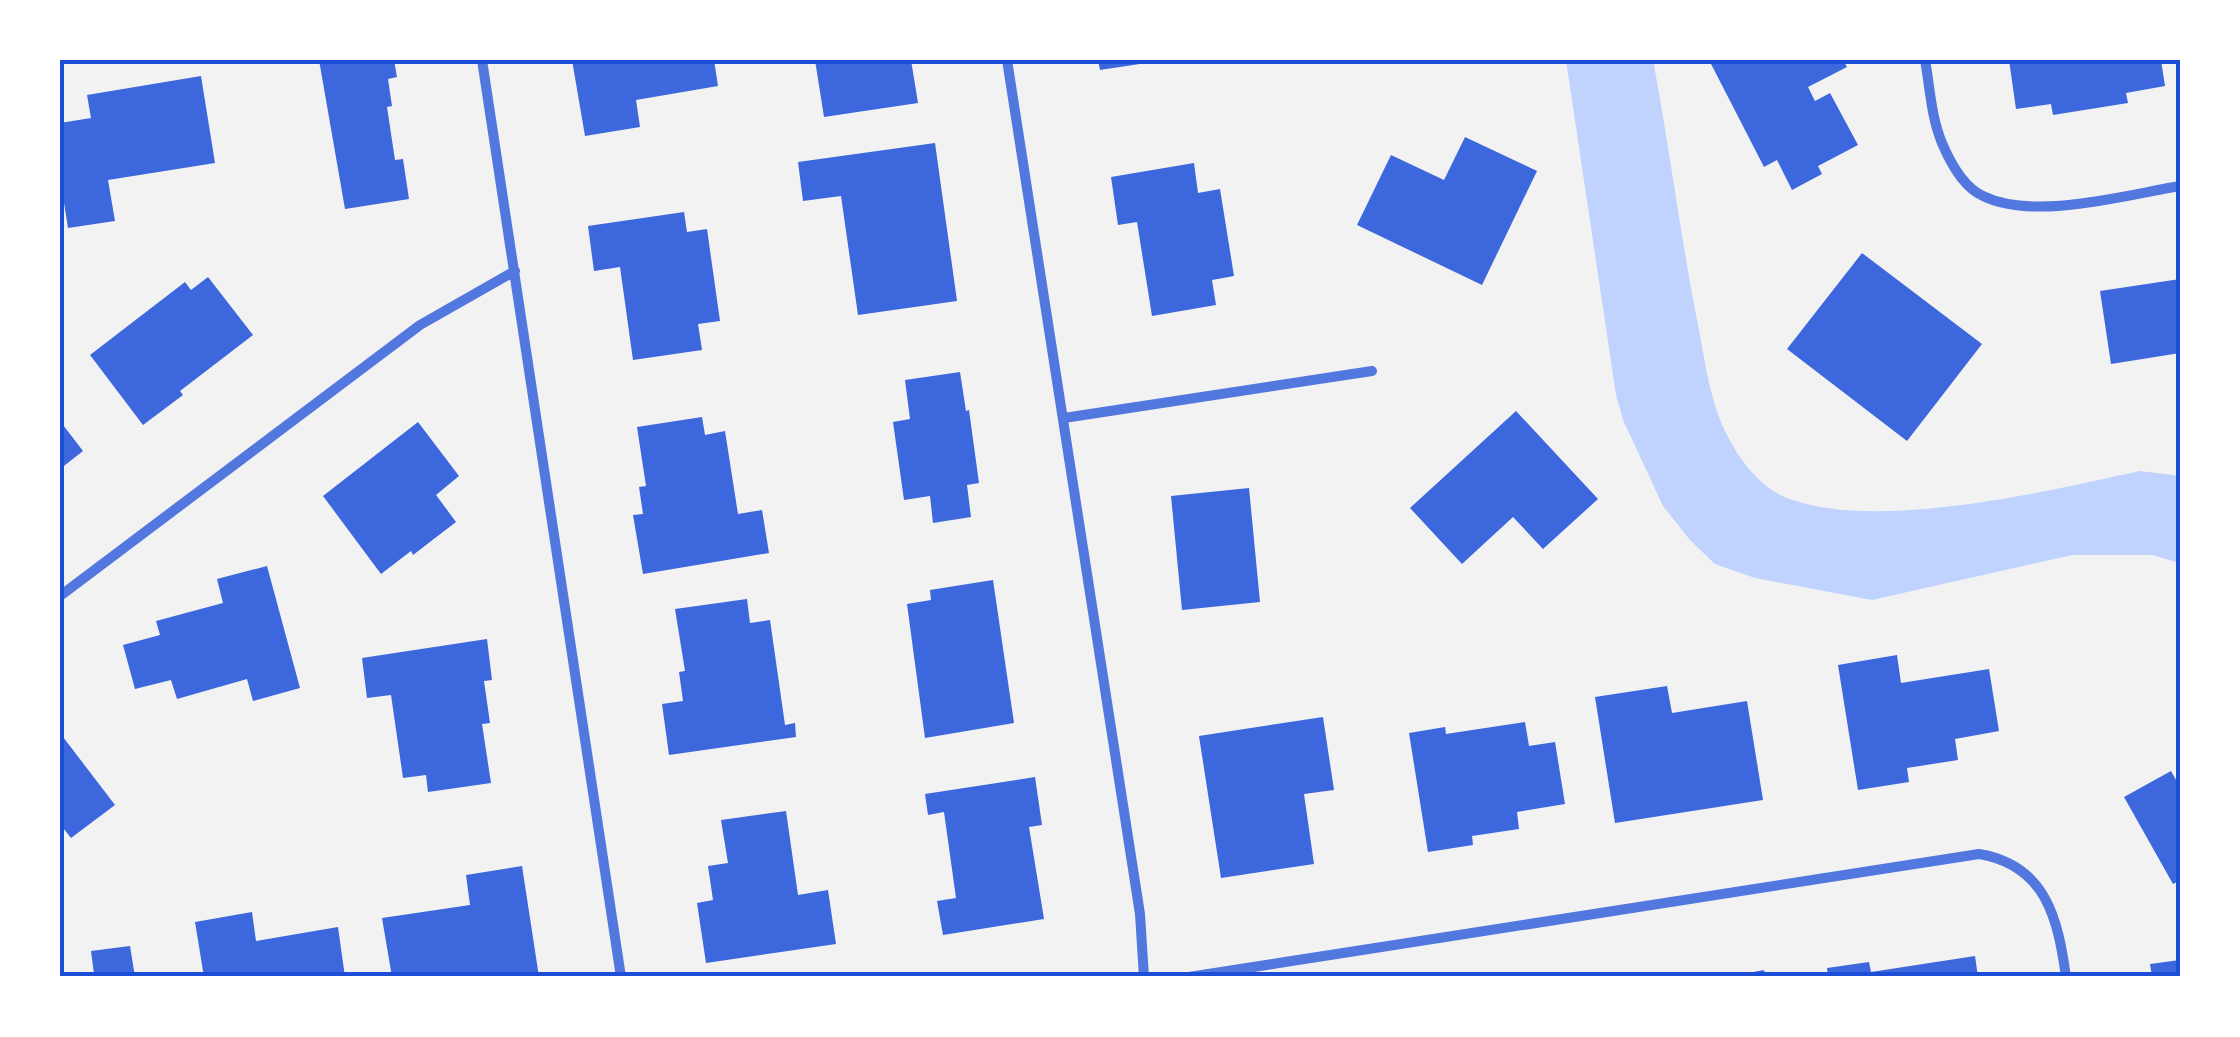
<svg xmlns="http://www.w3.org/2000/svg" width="2240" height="1037" viewBox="0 0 2240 1037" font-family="Montserrat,sans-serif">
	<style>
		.water { fill: #bfd3fe }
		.building { fill: #3d67dc }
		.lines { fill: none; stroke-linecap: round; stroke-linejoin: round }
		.minor { stroke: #5277de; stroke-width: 10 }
		.neatline { fill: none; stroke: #1d4ed8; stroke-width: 4 }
	</style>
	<rect width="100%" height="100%" fill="#f2f2f2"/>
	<path class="water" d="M 1566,60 L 1653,60 C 1670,150 1681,241 1699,330 C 1705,363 1711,403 1726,433 C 1737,456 1757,483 1780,495 C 1866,535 2048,491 2140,471 L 2180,476 L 2180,563 L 2152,555 L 2072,555 L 1872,600 L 1755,578 L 1715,564 L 1690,540 L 1663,506 L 1623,420 L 1616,395 Z"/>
	<path class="building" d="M 319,60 L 394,60 L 397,77 L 388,79 L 392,106 L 387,107 L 395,160 L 403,159 L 409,199 L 345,209 Z
		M 572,60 L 714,60 L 718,86 L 636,100 L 640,127 L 585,136 Z
		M 815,60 L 911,60 L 918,103 L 824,117 Z
		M 1098,60 L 1153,60 L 1153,62 L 1100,70 Z
		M 1709,60 L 1843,60 L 1847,67 L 1808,87 L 1815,101 L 1830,93 L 1858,145 L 1818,166 L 1822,174 L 1792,190 L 1777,160 L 1764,167 Z
		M 2009,60 L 2161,60 L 2165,86 L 2126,93 L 2128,103 L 2053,115 L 2051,104 L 2016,109 Z
		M 201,76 L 215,163 L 108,180 L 115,221 L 68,228 L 60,178 L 60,123 L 91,118 L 87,95 Z
		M 1465,137 L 1537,171 L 1482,285 L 1357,225 L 1391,155 L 1444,180 Z
		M 935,143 L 957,301 L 858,315 L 841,196 L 803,201 L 798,162 Z
		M 1194,163 L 1198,193 L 1220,189 L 1234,276 L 1212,280 L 1216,305 L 1152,316 L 1137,222 L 1118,225 L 1111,177 Z
		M 684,212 L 687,232 L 707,229 L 720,321 L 698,324 L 702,350 L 633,360 L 620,267 L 594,271 L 588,226 Z
		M 1862,253 L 1982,344 L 1907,441 L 1787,349 Z
		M 208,277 L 253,335 L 180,391 L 183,395 L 143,425 L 90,355 L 185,282 L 191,290 Z
		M 2180,279 L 2180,353 L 2111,364 L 2100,291 Z
		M 960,372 L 966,411 L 969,410 L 979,483 L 967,485 L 971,517 L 933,523 L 930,496 L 904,500 L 893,422 L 910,419 L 905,380 Z
		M 1516,411 L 1598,499 L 1543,549 L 1513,517 L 1462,564 L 1410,508 Z
		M 702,417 L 705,435 L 725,431 L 738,514 L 762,510 L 769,553 L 643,574 L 633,515 L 643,514 L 639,487 L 646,486 L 637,427 Z
		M 60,421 L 83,451 L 60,469 Z
		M 418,422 L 459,476 L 436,495 L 456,522 L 413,555 L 411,551 L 381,574 L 323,496 Z
		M 1249,488 L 1260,602 L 1182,610 L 1171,496 Z
		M 267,566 L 300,688 L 253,701 L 247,679 L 177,699 L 171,680 L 135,689 L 123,645 L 160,635 L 156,621 L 223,603 L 217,579 Z
		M 993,580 L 1014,723 L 925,738 L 907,604 L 931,600 L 930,590 Z
		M 747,599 L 750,623 L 770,620 L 785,725 L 795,723 L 796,737 L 669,755 L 662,704 L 683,701 L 679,672 L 685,671 L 675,609 Z
		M 487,639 L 492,680 L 484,681 L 490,723 L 482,724 L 491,783 L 428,792 L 426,775 L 403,778 L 391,695 L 367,698 L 362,658 Z
		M 1897,655 L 1901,683 L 1989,669 L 1999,731 L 1955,739 L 1958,760 L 1907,768 L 1909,782 L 1858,790 L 1838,665 Z
		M 1667,686 L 1672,713 L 1747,701 L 1763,800 L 1615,823 L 1595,697 Z
		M 1323,717 L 1334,790 L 1304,794 L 1314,864 L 1221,878 L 1199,736 Z
		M 1525,722 L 1529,746 L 1555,742 L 1565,804 L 1517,812 L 1519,829 L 1472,836 L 1473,845 L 1428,852 L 1409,733 L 1445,727 L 1446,734 Z
		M 60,733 L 115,805 L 71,838 L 60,824 Z
		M 2171,771 L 2180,787 L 2180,887 L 2177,882 L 2173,884 L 2124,797 Z
		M 1035,777 L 1042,825 L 1029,827 L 1044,919 L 943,935 L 937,901 L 956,898 L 944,812 L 928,815 L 925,794 Z
		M 786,811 L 798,895 L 828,890 L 836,944 L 706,963 L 697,903 L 713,900 L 708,866 L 728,863 L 721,820 Z
		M 522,866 L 539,977 L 392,977 L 382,918 L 470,905 L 466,875 Z
		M 252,912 L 256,941 L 338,927 L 345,977 L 204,977 L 195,922 Z
		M 130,946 L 135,977 L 86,977 L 94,974 L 91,951 Z
		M 1975,956 L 1978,977 L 1828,977 L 1827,968 L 1869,962 L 1871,972 Z
		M 2180,960 L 2180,977 L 2152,977 L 2150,964 Z
		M 1764,970 L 1766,977 L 1737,977 L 1737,975 Z"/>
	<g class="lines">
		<path class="minor" d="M 482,60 L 621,977
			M 1007,60 L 1140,914 L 1144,977
			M 1925,60 C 1930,87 1931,117 1942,143 C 1950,162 1963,187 1983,196 C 2034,221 2126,195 2180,186
			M 1064,418 L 1372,371
			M 60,596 L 420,325 L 515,271
			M 1189,977 L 1979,854 C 2046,865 2058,919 2066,977"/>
	</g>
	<rect width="2240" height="1037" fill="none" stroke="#ffffff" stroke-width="125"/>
	<rect x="62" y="62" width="2116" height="912" class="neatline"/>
</svg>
